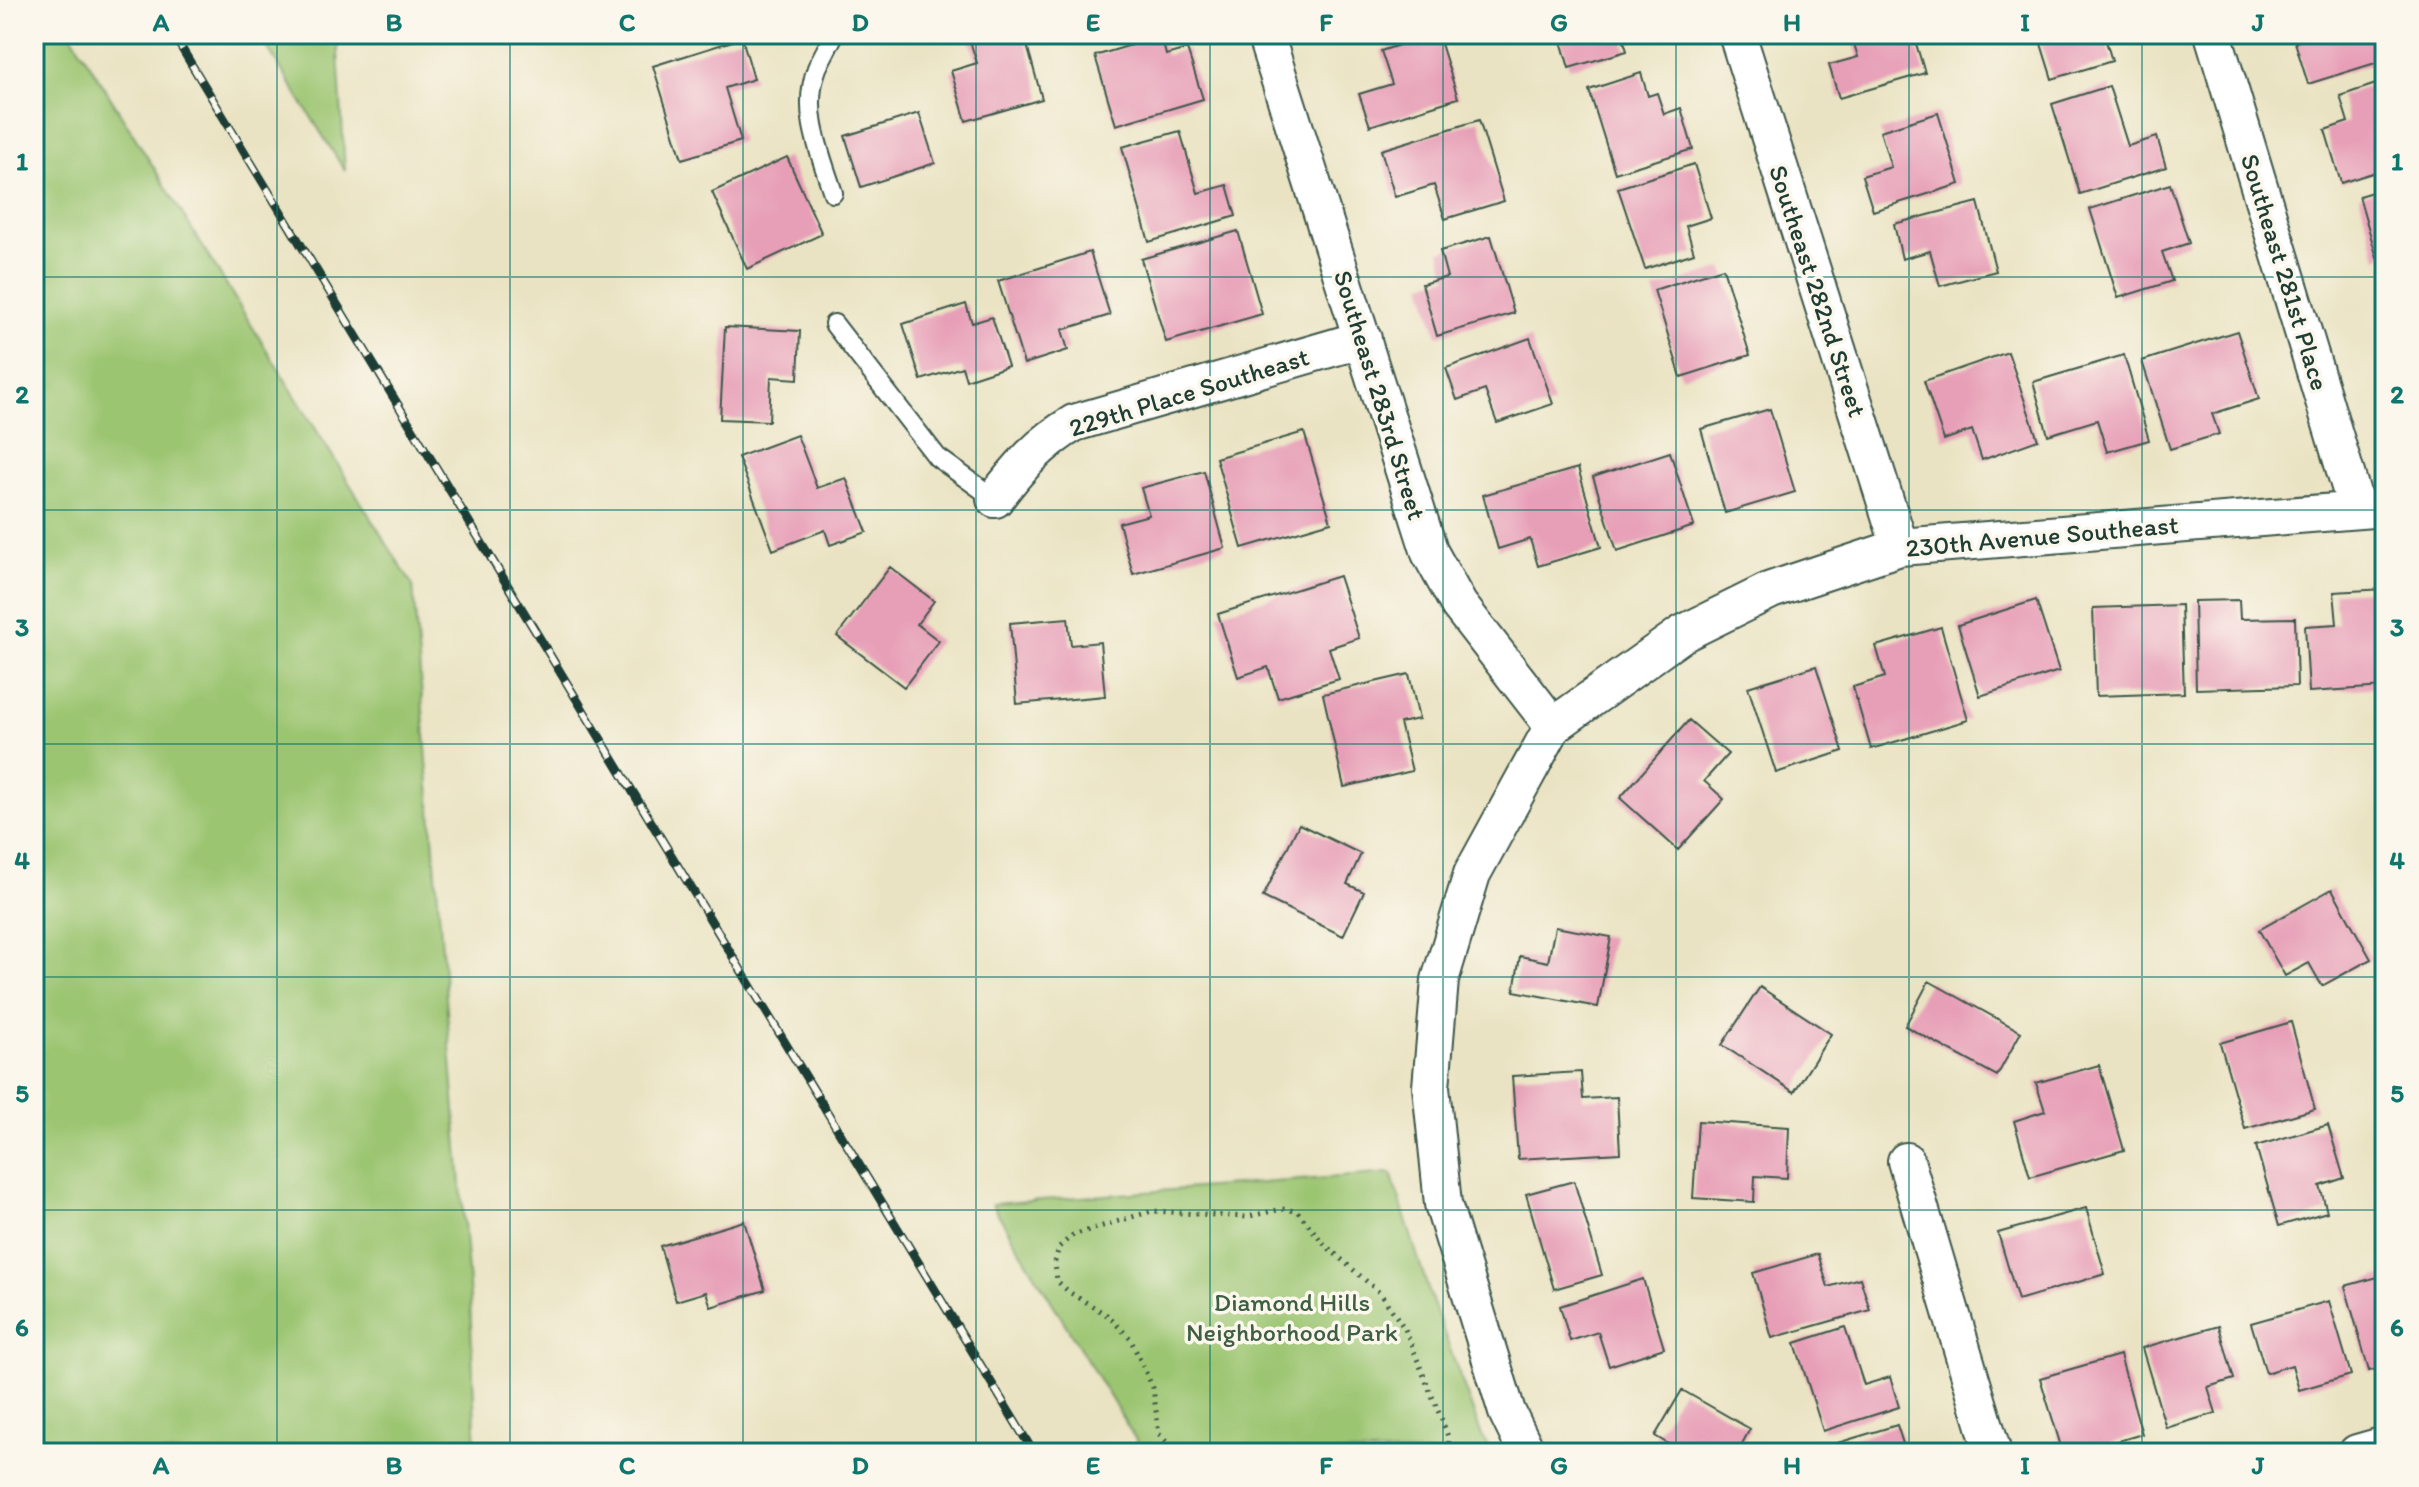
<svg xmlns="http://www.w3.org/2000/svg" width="2419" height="1487" viewBox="0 0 2419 1487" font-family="Itim,sans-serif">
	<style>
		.green { fill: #9bc571; stroke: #5d8152; stroke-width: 2 }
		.building { fill: #e79fb7 }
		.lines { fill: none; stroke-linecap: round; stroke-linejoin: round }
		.lane-casing { stroke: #3d5649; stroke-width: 22 }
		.street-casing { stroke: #3d5649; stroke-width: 40 }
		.path { stroke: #3d5649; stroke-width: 5; stroke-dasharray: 2 6; stroke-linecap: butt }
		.lane { stroke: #fff; stroke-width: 18 }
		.street { stroke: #fff; stroke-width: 36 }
		.rail-casing { stroke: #1f3d34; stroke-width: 9 }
		.rail { stroke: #fbf7ec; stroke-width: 6; stroke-dasharray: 18; stroke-linecap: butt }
		.grid { fill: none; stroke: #0f766e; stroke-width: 2; stroke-opacity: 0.55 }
		.labels { text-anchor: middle; stroke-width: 7; stroke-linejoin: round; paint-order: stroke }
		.street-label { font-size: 26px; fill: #1f3d34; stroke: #fbf7ec }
		.park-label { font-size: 26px; fill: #3e5f43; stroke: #fbf7ec }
		.neatline { fill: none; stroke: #0f766e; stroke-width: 3 }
		.grid-label { font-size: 26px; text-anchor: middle; font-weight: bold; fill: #0f766e }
	</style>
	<rect width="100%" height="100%" fill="#fbf7ec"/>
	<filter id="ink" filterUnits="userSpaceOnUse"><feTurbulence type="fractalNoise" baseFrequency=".0125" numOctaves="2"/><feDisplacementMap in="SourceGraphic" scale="16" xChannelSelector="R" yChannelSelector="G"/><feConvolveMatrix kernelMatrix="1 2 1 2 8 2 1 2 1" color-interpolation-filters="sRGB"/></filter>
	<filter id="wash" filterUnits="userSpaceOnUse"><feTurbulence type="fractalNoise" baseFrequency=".006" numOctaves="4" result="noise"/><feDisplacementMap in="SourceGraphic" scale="32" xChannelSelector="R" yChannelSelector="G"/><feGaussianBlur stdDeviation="1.8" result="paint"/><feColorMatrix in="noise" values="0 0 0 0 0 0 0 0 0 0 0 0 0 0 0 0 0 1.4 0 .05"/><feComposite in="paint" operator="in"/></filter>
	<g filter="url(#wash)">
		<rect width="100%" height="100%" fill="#eae3c3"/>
		<path class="green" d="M 34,34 L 71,34 L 413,586 L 470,1298 L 476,1453 L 34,1453 Z
			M 259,34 L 337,34 L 345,171 Z
			M 1391,1173 L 1429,1292 L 1482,1436 L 1492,1453 L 1144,1453 L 992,1204 Z"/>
		<g id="blocks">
			<path class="building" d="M 984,34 L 1024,34 L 1042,99 L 966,121 L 951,71 L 977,63 L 969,38 Z
				M 1432,34 L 1438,34 L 1458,98 L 1370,126 L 1359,94 L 1392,84 L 1381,51 Z
				M 1559,34 L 1622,34 L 1627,51 L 1569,68 Z
				M 1851,34 L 1913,34 L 1925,73 L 1839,98 L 1829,65 L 1858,57 Z
				M 2038,34 L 2104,34 L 2112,61 L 2052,79 Z
				M 2313,34 L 2385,34 L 2385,60 L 2308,84 L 2295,42 L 2314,36 Z
				M 1161,36 L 1166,55 L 1187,49 L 1203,99 L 1116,125 L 1095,56 Z
				M 742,38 L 754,79 L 725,88 L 741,141 L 682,159 L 653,66 Z
				M 1641,73 L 1648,96 L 1657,93 L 1664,114 L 1681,108 L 1693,149 L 1615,173 L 1589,90 Z
				M 2385,81 L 2385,169 L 2341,183 L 2325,130 L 2348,122 L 2340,96 Z
				M 2109,86 L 2128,146 L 2157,137 L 2166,167 L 2080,194 L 2052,104 Z
				M 919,113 L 935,163 L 861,187 L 845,136 Z
				M 1938,113 L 1960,184 L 1873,211 L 1862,176 L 1891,167 L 1880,131 Z
				M 1479,120 L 1504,201 L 1445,219 L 1434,185 L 1395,197 L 1381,150 Z
				M 1180,131 L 1198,193 L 1227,185 L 1236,216 L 1149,242 L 1122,147 Z
				M 787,157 L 822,234 L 747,269 L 712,192 Z
				M 1694,164 L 1711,218 L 1686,226 L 1694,253 L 1645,269 L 1618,188 Z
				M 2170,184 L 2189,243 L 2162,252 L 2172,281 L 2118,298 L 2090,209 Z
				M 2385,188 L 2385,255 L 2377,258 L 2359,196 Z
				M 1978,202 L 1996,271 L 1940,286 L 1930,251 L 1902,259 L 1894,224 Z
				M 1238,231 L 1262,314 L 1166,342 L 1141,259 Z
				M 1491,236 L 1514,313 L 1437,336 L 1422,284 L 1447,277 L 1440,251 Z
				M 1090,252 L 1110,315 L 1062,330 L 1068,350 L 1024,364 L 998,281 Z
				M 1723,268 L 1750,355 L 1681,377 L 1654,290 Z
				M 966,304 L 972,323 L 992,317 L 1008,366 L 966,380 L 962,367 L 921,380 L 903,324 Z
				M 725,327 L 800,331 L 798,379 L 771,377 L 769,421 L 720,419 Z
				M 2237,331 L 2259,399 L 2212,414 L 2219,434 L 2170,449 L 2142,361 Z
				M 1530,338 L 1553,404 L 1497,423 L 1485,390 L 1457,400 L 1446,368 Z
				M 2008,352 L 2038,440 L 1982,460 L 1972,430 L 1944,440 L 1924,381 Z
				M 2124,355 L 2149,440 L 2107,452 L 2097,420 L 2048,435 L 2033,382 Z
				M 1770,409 L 1795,492 L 1725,513 L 1701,429 Z
				M 1304,432 L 1331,522 L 1242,548 L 1216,458 Z
				M 797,435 L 817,488 L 846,478 L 867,532 L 830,545 L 825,530 L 773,550 L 738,457 Z
				M 1670,452 L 1694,526 L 1617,551 L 1593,477 Z
				M 1578,468 L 1601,547 L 1538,566 L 1530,539 L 1498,549 L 1483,495 Z
				M 1204,471 L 1225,548 L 1133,574 L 1119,523 L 1149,515 L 1141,488 Z
				M 890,567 L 934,601 L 917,624 L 939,641 L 904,687 L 837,636 Z
				M 1339,576 L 1359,638 L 1329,648 L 1339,679 L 1278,698 L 1268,667 L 1238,677 L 1218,614 Z
				M 2385,589 L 2385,687 L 2309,692 L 2305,626 L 2337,624 L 2334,592 Z
				M 2036,600 L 2059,671 L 1980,696 L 1958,625 Z
				M 2239,600 L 2240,619 L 2295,618 L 2297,686 L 2196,689 L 2194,601 Z
				M 2181,605 L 2184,693 L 2096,696 L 2093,608 Z
				M 1068,618 L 1071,645 L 1100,642 L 1105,696 L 1017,704 L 1010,623 Z
				M 1941,627 L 1968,720 L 1871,749 L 1853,687 L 1885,677 L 1876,646 Z
				M 1816,666 L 1843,751 L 1776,773 L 1748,687 Z
				M 1409,674 L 1419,719 L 1400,723 L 1412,771 L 1344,787 L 1323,694 Z
				M 1689,720 L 1728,754 L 1704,781 L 1724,799 L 1678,850 L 1620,798 Z
				M 1299,824 L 1361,854 L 1347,884 L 1364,892 L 1343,936 L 1263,897 Z
				M 2332,889 L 2371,959 L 2322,986 L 2309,963 L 2285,976 L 2259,930 Z
				M 1555,927 L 1611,937 L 1598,1007 L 1514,991 L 1520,956 L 1548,962 Z
				M 1929,981 L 2021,1032 L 1997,1076 L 1905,1026 Z
				M 1760,987 L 1831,1034 L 1794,1092 L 1722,1045 Z
				M 2291,1022 L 2315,1109 L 2245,1129 L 2220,1043 Z
				M 2099,1065 L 2124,1150 L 2030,1177 L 2014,1121 L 2045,1111 L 2036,1083 Z
				M 1581,1072 L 1583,1099 L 1617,1097 L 1620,1153 L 1518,1159 L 1512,1076 Z
				M 1698,1121 L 1789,1127 L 1787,1178 L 1755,1176 L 1754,1202 L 1693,1198 Z
				M 2328,1125 L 2344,1178 L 2320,1186 L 2327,1212 L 2279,1226 L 2256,1146 Z
				M 1574,1181 L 1602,1275 L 1554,1289 L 1526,1194 Z
				M 2086,1208 L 2105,1274 L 2018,1300 L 1998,1233 Z
				M 744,1221 L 765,1290 L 711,1307 L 706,1292 L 676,1301 L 660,1246 Z
				M 1818,1254 L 1828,1287 L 1860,1278 L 1870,1310 L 1772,1338 L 1753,1273 Z
				M 2385,1275 L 2385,1367 L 2369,1371 L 2345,1286 Z
				M 1643,1279 L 1664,1348 L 1609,1366 L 1598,1332 L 1570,1341 L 1560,1306 Z
				M 2329,1301 L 2351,1375 L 2299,1390 L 2292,1365 L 2266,1373 L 2251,1323 Z
				M 2219,1326 L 2234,1379 L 2208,1387 L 2216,1413 L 2166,1428 L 2142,1348 Z
				M 1845,1327 L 1864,1385 L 1890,1377 L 1899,1407 L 1823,1431 L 1795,1343 Z
				M 2120,1355 L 2142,1434 L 2078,1453 L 2063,1453 L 2040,1378 Z
				M 1682,1390 L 1750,1429 L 1737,1453 L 1676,1453 L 1678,1450 L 1655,1436 Z
				M 1897,1425 L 1906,1453 L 1823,1453 L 1821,1448 Z"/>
		</g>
	</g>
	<g filter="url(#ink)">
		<use href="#blocks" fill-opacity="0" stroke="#3d5649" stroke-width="2"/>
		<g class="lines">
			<g class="lane-casing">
				<path id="lane" d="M 833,193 C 820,152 801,111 817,68 C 822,57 829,45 834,34
					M 834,324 L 937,457 L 995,499"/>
			</g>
			<g class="street-casing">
				<path id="street" d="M 1265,34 L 1430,553 L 1459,605 L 1553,726
					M 1737,34 L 1900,547
					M 2213,34 L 2357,510
					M 995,499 C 1018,468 1040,443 1074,423 L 1363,339
					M 1906,1161 L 1993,1453
					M 1527,1453 L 1507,1412 L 1443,1204 L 1431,1087 L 1440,980 L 1472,874 L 1553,726 L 1682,634 L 1771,590 L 1900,547 L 2385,508
					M 2357,1453 L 2385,1445"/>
			</g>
			<path class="path" d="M 1177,1453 L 1159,1434 L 1153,1388 L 1130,1338 L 1107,1315 L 1069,1292 L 1057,1281 L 1055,1262 L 1059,1247 L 1073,1235 L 1152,1211 L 1246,1217 L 1282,1209 L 1297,1211 L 1325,1245 L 1380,1293 L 1405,1329 L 1445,1428 L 1449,1440 L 1448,1453"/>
			<use href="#lane" class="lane"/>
			<use href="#street" class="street"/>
			<g class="rail-casing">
				<path id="rail" d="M 173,34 L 1034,1453"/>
			</g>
			<use href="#rail" class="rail"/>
		</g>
	</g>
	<path class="grid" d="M 277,34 L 277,1453M 510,34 L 510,1453M 743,34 L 743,1453M 976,34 L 976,1453M 1210,34 L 1210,1453M 1443,34 L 1443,1453M 1676,34 L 1676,1453M 1909,34 L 1909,1453M 2142,34 L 2142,1453M 34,277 L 2385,277M 34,510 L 2385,510M 34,744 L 2385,744M 34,977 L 2385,977M 34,1210 L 2385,1210"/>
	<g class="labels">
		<g class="street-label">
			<text transform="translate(2285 272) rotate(73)" y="9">Southeast 281st Place</text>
			<text transform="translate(1818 291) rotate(72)" y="9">Southeast 282nd Street</text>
			<text transform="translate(1189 392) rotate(-17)" y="9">229th Place Southeast</text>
			<text transform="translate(1380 395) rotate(73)" y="9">Southeast 283rd Street</text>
			<text transform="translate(2042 536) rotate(-5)" y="9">230th Avenue Southeast</text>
		</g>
		<g class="park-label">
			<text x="1292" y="1311">Diamond Hills<tspan x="1292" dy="30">Neighborhood Park</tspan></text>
		</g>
	</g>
	<rect width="2419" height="1487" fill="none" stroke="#fbf7ec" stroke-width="88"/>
	<rect x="44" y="44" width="2331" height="1399" class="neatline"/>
	<g class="grid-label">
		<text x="161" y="31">A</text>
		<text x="394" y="31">B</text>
		<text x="627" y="31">C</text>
		<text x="860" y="31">D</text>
		<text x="1093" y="31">E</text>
		<text x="1326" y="31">F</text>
		<text x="1559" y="31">G</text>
		<text x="1792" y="31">H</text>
		<text x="2025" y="31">I</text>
		<text x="2258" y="31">J</text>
		<text x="22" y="170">1</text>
		<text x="2397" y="170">1</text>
		<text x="22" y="403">2</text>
		<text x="2397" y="403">2</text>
		<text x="22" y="636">3</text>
		<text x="2397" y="636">3</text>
		<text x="22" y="869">4</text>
		<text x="2397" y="869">4</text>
		<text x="22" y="1102">5</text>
		<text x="2397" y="1102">5</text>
		<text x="22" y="1336">6</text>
		<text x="2397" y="1336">6</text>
		<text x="161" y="1474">A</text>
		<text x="394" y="1474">B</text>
		<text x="627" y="1474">C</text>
		<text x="860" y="1474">D</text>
		<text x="1093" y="1474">E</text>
		<text x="1326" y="1474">F</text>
		<text x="1559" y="1474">G</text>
		<text x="1792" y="1474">H</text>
		<text x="2025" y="1474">I</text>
		<text x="2258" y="1474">J</text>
	</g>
</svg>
